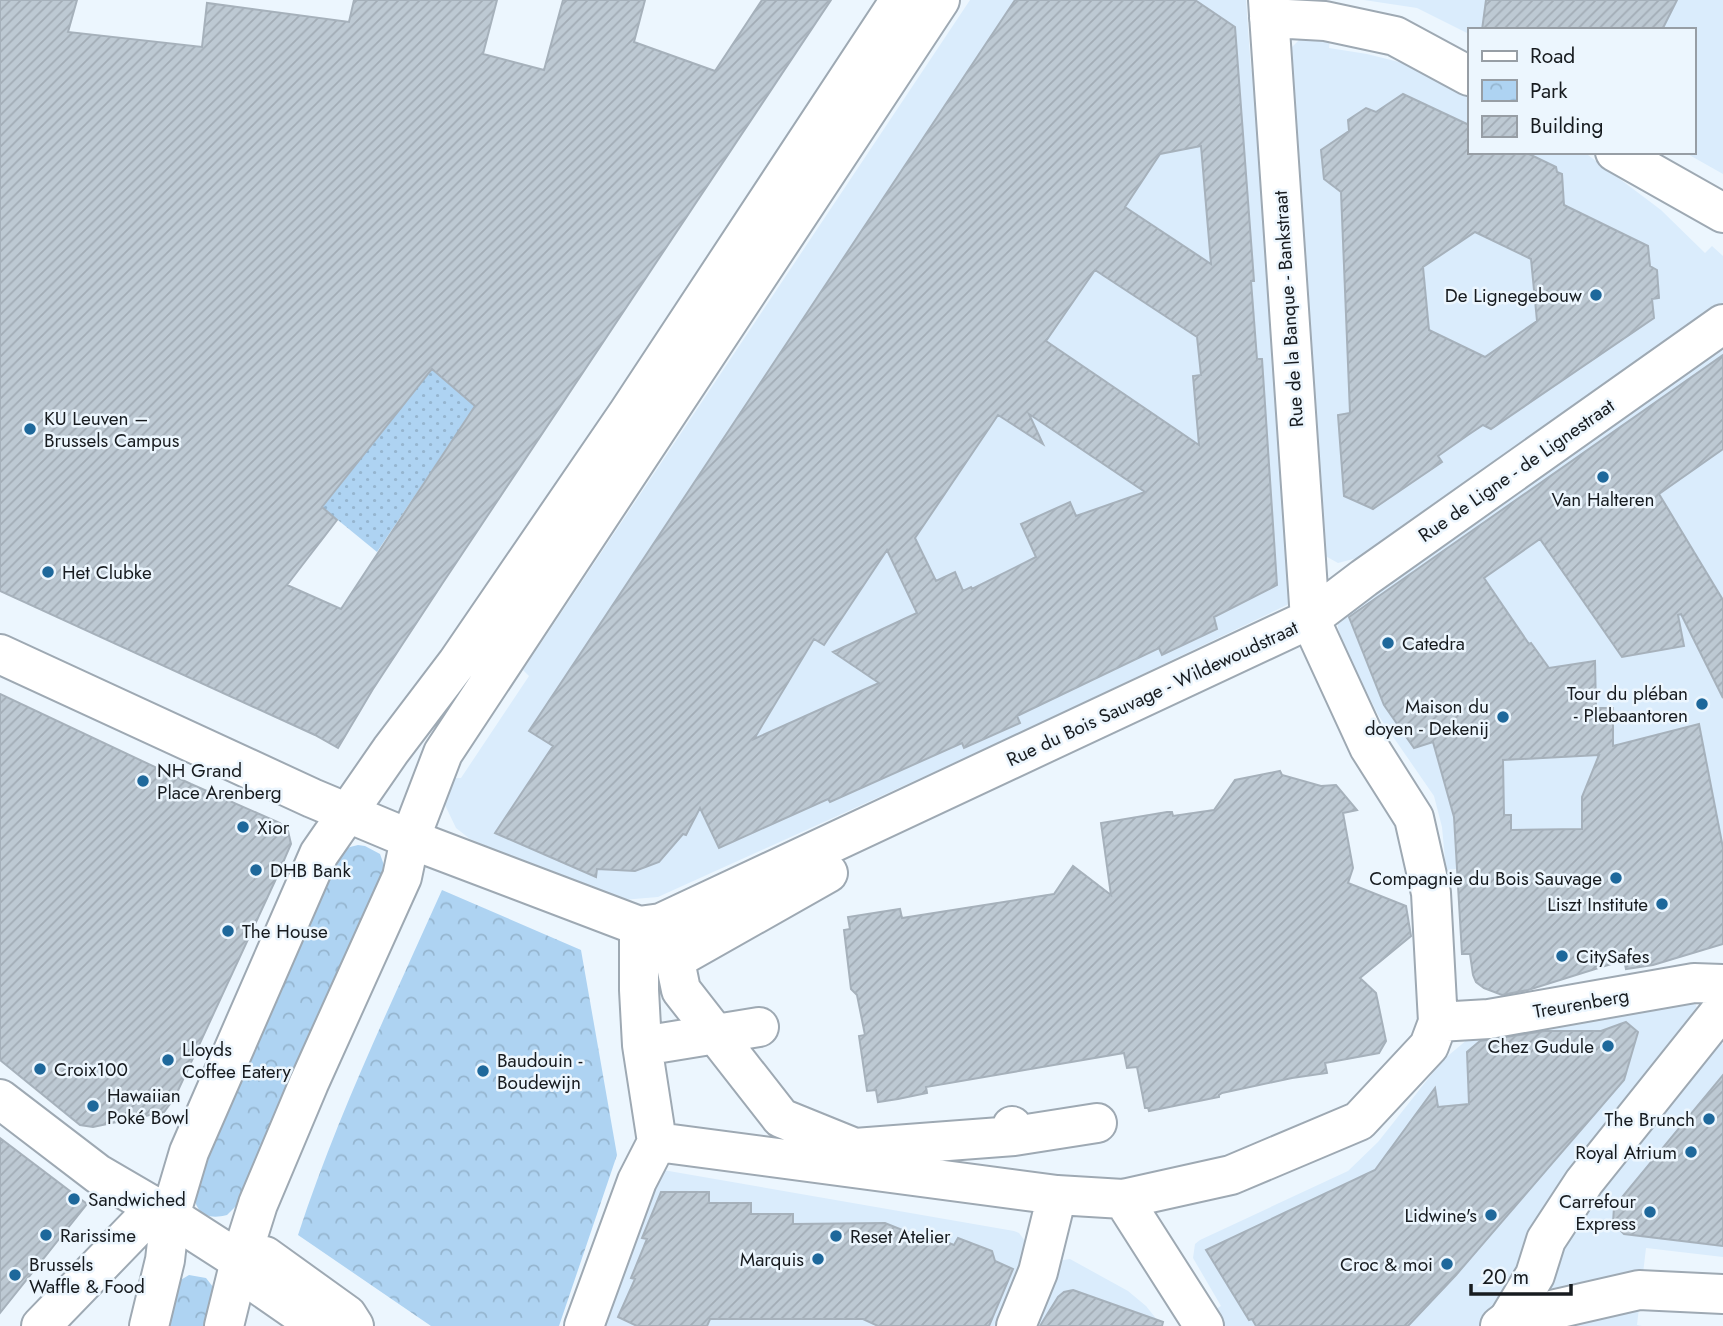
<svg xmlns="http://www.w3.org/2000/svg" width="1723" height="1326" viewBox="0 0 1723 1326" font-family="Jost,sans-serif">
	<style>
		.built { fill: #daecfc }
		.park { fill: url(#park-crowns) }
		.garden { fill: url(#garden-dots) }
		.building { fill: url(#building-hatch); stroke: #a6b1bb; stroke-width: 2; fill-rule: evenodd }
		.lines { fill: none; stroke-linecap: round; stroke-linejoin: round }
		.street-casing { stroke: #9ea9b3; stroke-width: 42 }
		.secondary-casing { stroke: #9ea9b3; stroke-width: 42 }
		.street { stroke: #fff; stroke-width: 38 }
		.secondary { stroke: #fff; stroke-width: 38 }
		.poi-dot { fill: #1e689b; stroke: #ecf6fe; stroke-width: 2.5 }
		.labels { text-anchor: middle; stroke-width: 5; stroke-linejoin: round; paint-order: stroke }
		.poi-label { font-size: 19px; fill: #171b1f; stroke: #ecf6fe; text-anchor: start }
		.street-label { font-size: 19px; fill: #171b1f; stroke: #ecf6fe }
	</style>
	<defs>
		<pattern id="park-crowns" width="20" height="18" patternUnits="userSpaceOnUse" patternTransform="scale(1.75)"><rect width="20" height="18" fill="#aed3f2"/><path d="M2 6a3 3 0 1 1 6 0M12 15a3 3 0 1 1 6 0" fill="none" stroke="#95b5cf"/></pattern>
		<pattern id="garden-dots" width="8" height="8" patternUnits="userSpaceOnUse" patternTransform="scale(1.75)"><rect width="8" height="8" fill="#aed3f2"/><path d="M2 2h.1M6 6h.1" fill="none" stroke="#95b5cf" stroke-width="1.8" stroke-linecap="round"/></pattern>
		<pattern id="building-hatch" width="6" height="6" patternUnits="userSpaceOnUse" patternTransform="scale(1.75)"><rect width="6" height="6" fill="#bdc9d3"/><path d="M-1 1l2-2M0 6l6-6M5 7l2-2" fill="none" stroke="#a2acb5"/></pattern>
	</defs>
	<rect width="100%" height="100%" fill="#ecf6fe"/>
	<path class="built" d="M 970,0 L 1246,0 L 1251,70 L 1285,69 L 1288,51 L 1302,37 L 1330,38 L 1329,48 L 1367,54 L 1411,65 L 1469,92 L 1469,152 L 1584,152 L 1661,210 L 1705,253 L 1712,246 L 1723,256 L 1723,302 L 1716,310 L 1723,321 L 1723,848 L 1721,842 L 1446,870 L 1442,827 L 1434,796 L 1378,715 L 1345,648 L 1338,628 L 1338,622 L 1361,557 L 1338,563 L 1320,553 L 1289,604 L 1005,740 L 658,897 L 622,900 L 598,894 L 470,839 L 456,828 L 445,805 L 445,795 L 454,778 L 461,778 L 529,676 L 523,670 Z
		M 1364,0 L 1723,0 L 1723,174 L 1684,152 L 1693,152 L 1693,30 L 1469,30 L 1469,34 L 1417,8 Z
		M 1693,998 L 1697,1008 L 1698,1014 L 1694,1020 L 1723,1044 L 1723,1257 L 1646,1248 L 1637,1325 L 1642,1326 L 1188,1326 L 1221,1306 L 1193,1258 L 1195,1244 L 1200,1240 L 1348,1171 L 1378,1142 L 1443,1060 L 1468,1039 Z
		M 663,1170 L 1014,1231 L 1019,1233 L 1028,1245 L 1057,1261 L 1070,1259 L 1128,1291 L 1146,1306 L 1162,1326 L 602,1326 L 652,1179 Z"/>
	<path class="park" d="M 358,845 L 365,846 L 380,854 L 385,868 L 238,1204 L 227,1215 C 200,1222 192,1206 194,1182 L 340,853 L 350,847 Z
		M 442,890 L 581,950 L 617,1155 L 559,1326 L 431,1326 L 298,1235 C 337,1116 391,1004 442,890 Z
		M 189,1275 L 206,1278 L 217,1292 L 211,1326 L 159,1326 L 179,1281 Z"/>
	<path class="garden" d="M 432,369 L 475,406 L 377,552 L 322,507 Z"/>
	<path class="building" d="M 0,0 L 77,0 L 68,32 L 202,47 L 207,3 L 349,22 L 354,0 L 497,0 L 483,54 L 544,70 L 563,0 L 645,0 L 634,42 L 715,71 L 762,0 L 831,0 L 442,584 L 373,689 L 338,748 L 315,735 L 0,591 ZM 432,369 L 475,406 L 341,609 L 287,585 L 337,520 L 322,507 Z
		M 1015,0 L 1195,0 L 1235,27 L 1254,281 L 1251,281 L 1257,359 L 1262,359 L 1277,585 L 1214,617 L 1217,629 L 1162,655 L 1159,648 L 1017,716 L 1020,723 L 964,748 L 962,743 L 830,802 L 828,799 L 719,848 L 700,808 L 686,835 L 683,834 L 659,862 L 635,871 L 597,869 L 596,877 L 495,833 L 553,746 L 529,731 ZM 1201,146 L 1211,264 L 1125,207 L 1160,154 ZM 1095,270 L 1197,337 L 1201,375 L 1193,376 L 1199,445 L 1046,341 ZM 1029,414 L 1145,492 L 1076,516 L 1070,502 L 1021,524 L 1036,557 L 972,589 L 971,587 L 963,591 L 955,572 L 936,581 L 915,538 L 998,415 L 1043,444 ZM 887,550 L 917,613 L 833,652 L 879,683 L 754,739 L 814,639 L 824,645 Z
		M 1486,0 L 1677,0 L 1662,30 L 1482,30 Z
		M 1403,94 L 1469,125 L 1469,152 L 1525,152 L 1556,167 L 1557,172 L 1562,174 L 1564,205 L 1648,246 L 1650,266 L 1657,270 L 1659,298 L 1652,299 L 1654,318 L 1491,429 L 1483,425 L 1468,435 L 1438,456 L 1442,462 L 1373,509 L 1344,496 L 1338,415 L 1350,413 L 1341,192 L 1324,179 L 1321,150 L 1349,131 L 1348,120 L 1366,108 L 1376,112 ZM 1475,232 L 1531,259 L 1537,321 L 1485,357 L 1429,330 L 1423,267 Z
		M 1723,355 L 1723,449 L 1659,494 L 1723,600 L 1723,698 L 1681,614 L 1678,615 L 1684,646 L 1622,657 L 1540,539 L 1484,578 L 1529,644 L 1531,643 L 1549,668 L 1595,661 L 1596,708 L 1613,708 L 1613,746 L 1699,724 L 1723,848 L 1723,944 L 1653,965 L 1626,969 L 1624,960 L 1528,990 L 1502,995 L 1484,988 L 1476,982 L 1473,975 L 1470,954 L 1462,954 L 1454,817 L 1433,742 L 1414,748 L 1384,705 L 1349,617 ZM 1599,755 L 1582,797 L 1582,829 L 1511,830 L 1511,815 L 1504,815 L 1503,760 Z
		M 0,694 L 191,784 L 280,823 L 288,831 L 291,844 L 275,881 L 175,1097 L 164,1112 L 93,1127 L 80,1125 L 0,1060 Z
		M 1280,771 L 1282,775 L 1321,786 L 1336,785 L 1357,810 L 1343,813 L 1353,868 L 1348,883 L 1406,906 L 1411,936 L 1360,978 L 1376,993 L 1386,1041 L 1379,1053 L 1325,1063 L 1327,1073 L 1292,1078 L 1222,1093 L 1219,1095 L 1219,1097 L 1149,1111 L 1148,1108 L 1145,1108 L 1137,1067 L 1127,1068 L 1124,1053 L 926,1087 L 927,1093 L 898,1099 L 878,1102 L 876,1090 L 867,1091 L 859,1036 L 865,1035 L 857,995 L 851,989 L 844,930 L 850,929 L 848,917 L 900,909 L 902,918 L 1054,894 L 1073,866 L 1111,895 L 1101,823 L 1167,812 L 1172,812 L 1173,816 L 1214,810 L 1235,780 Z
		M 1626,1022 L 1638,1032 L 1624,1080 L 1456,1275 L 1408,1326 L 1256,1326 L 1252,1319 L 1249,1320 L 1206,1250 L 1375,1170 L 1435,1088 L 1438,1107 L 1469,1104 L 1467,1052 L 1480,1041 L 1545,1031 L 1601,1031 Z
		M 1723,1075 L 1723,1246 L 1624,1234 L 1613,1223 L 1614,1207 Z
		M 0,1138 L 87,1204 L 0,1313 Z
		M 661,1192 L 709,1192 L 709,1203 L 751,1203 L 751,1214 L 793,1214 L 793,1224 L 885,1223 L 937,1244 L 939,1239 L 954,1245 L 958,1238 L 992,1251 L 995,1261 L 1013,1269 L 989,1326 L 878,1326 L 863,1319 L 710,1319 L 707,1326 L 637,1326 L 618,1317 L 635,1279 L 631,1278 L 647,1239 L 642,1238 Z
		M 1073,1290 L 1163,1322 L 1162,1326 L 1040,1326 L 1058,1297 L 1064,1292 Z"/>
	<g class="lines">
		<g class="street-casing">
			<path id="street" d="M 1269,18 L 1325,21 L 1395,36 L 1469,76
				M 1615,152 L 1723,213
				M 410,839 L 639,926 L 661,923 L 1310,619 L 1364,578 L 1723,324
				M 639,926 L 639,990 L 642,1045 L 657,1142
				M 673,951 L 681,990 L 781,1118 L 855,1148 L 1014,1136
				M 676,959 L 828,873
				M 1438,1022 L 1489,1019 L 1694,983 L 1723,984
				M 661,1043 L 759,1027
				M 1012,1126 L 1014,1136 L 1097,1123
				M 657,1142 L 1057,1195 L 1123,1199 L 1231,1175 L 1359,1121 L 1429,1046 L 1438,1022 L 1431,893 L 1414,818 L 1369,747 L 1310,619 L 1268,0
				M 1123,1199 L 1204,1326
				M 1508,1320 L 1535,1275 L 1546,1240 L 1584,1182 L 1723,1008
				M 41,1326 L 155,1208
				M 149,1326 L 165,1260 L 170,1216
				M 224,1326 L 240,1261
				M 584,1326 L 637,1181 L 657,1142
				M 1016,1326 L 1038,1272 L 1057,1195"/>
		</g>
		<g class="secondary-casing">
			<path id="secondary" d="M 0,654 L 312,798 L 410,839
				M 0,1099 L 98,1174 L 170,1216 L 240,1261 L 253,1281 L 318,1326
				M 170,1216 L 189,1152 L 319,854 L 391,750 L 457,663 L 628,413 L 900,0
				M 240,1261 L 258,1204 L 309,1083 L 402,877 L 410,839 L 443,753 L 940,0
				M 240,1261 L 265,1256 L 347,1315 L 354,1326
				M 1500,1326 L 1508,1320 L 1639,1290 L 1723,1294"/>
		</g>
		<use href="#street" class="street"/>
		<use href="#secondary" class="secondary"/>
	</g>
	<g class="poi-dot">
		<circle cx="1596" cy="295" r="7"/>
		<circle cx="30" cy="429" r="7"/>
		<circle cx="1603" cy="477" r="7"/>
		<circle cx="48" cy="572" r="7"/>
		<circle cx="1388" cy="643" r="7"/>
		<circle cx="1702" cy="704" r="7"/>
		<circle cx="1503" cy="717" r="7"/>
		<circle cx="143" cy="781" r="7"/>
		<circle cx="243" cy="827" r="7"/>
		<circle cx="256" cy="870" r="7"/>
		<circle cx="1616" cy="878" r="7"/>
		<circle cx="1662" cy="904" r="7"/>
		<circle cx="228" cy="931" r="7"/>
		<circle cx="1562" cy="956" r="7"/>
		<circle cx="1608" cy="1046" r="7"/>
		<circle cx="168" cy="1060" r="7"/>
		<circle cx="40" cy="1069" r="7"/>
		<circle cx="483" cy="1071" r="7"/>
		<circle cx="93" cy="1106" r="7"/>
		<circle cx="1709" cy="1119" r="7"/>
		<circle cx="1691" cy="1152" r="7"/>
		<circle cx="74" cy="1199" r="7"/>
		<circle cx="1650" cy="1212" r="7"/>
		<circle cx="1491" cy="1215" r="7"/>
		<circle cx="46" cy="1235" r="7"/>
		<circle cx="836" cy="1236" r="7"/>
		<circle cx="818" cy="1259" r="7"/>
		<circle cx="1447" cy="1264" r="7"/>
		<circle cx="15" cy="1275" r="7"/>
	</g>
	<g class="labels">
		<g class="poi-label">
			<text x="1582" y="302" text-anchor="end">De Lignegebouw</text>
			<text x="44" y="425">KU Leuven –<tspan x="44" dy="22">Brussels Campus</tspan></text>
			<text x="1603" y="506" text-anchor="middle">Van Halteren</text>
			<text x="62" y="579">Het Clubke</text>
			<text x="1402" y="650">Catedra</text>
			<text x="1688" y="700" text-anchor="end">Tour du pléban<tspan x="1688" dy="22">- Plebaantoren</tspan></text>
			<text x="1489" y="713" text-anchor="end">Maison du<tspan x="1489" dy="22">doyen - Dekenij</tspan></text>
			<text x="157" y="777">NH Grand<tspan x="157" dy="22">Place Arenberg</tspan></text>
			<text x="257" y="834">Xior</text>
			<text x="270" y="877">DHB Bank</text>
			<text x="1602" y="885" text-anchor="end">Compagnie du Bois Sauvage</text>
			<text x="1648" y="911" text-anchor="end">Liszt Institute</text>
			<text x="242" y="938">The House</text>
			<text x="1576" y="963">CitySafes</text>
			<text x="1594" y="1053" text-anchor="end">Chez Gudule</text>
			<text x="182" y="1056">Lloyds<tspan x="182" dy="22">Coffee Eatery</tspan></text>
			<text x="497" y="1067">Baudouin -<tspan x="497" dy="22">Boudewijn</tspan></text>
			<text x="54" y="1076">Croix100</text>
			<text x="107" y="1102">Hawaiian<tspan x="107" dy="22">Poké Bowl</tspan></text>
			<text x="1695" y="1126" text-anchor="end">The Brunch</text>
			<text x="1677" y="1159" text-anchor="end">Royal Atrium</text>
			<text x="88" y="1206">Sandwiched</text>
			<text x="1636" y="1208" text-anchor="end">Carrefour<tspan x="1636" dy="22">Express</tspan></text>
			<text x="1477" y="1222" text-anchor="end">Lidwine's</text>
			<text x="60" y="1242">Rarissime</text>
			<text x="850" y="1243">Reset Atelier</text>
			<text x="804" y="1266" text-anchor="end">Marquis</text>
			<text x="29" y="1271">Brussels<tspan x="29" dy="22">Waffle &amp; Food</tspan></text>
			<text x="1433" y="1271" text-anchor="end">Croc &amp; moi</text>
		</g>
		<g class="street-label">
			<text transform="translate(1288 309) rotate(-94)" y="7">Rue de la Banque - Bankstraat</text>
			<text transform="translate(1516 470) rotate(-35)" y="7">Rue de Ligne - de Lignestraat</text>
			<text transform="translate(1152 693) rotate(-25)" y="7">Rue du Bois Sauvage - Wildewoudstraat</text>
			<text transform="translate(1581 1003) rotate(-10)" y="7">Treurenberg</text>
		</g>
	</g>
	<rect x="1468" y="28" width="228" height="126" fill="#ecf6fe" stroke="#979ea5" stroke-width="2"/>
	<rect x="1482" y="51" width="35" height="10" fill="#ffffff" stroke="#979ea5" stroke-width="2"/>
	<text x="1530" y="63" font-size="21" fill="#171b1f">Road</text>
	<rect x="1482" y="80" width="35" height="21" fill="url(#park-crowns)" stroke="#979ea5" stroke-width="2"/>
	<text x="1530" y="98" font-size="21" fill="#171b1f">Park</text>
	<rect x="1482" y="116" width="35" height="21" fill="url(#building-hatch)" stroke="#979ea5" stroke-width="2"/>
	<text x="1530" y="133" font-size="21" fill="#171b1f">Building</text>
	<path d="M1471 1284v10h100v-10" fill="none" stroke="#171b1f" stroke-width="3.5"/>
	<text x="1482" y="1284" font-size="21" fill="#171b1f" stroke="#ecf6fe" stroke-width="5" paint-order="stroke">20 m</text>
</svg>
